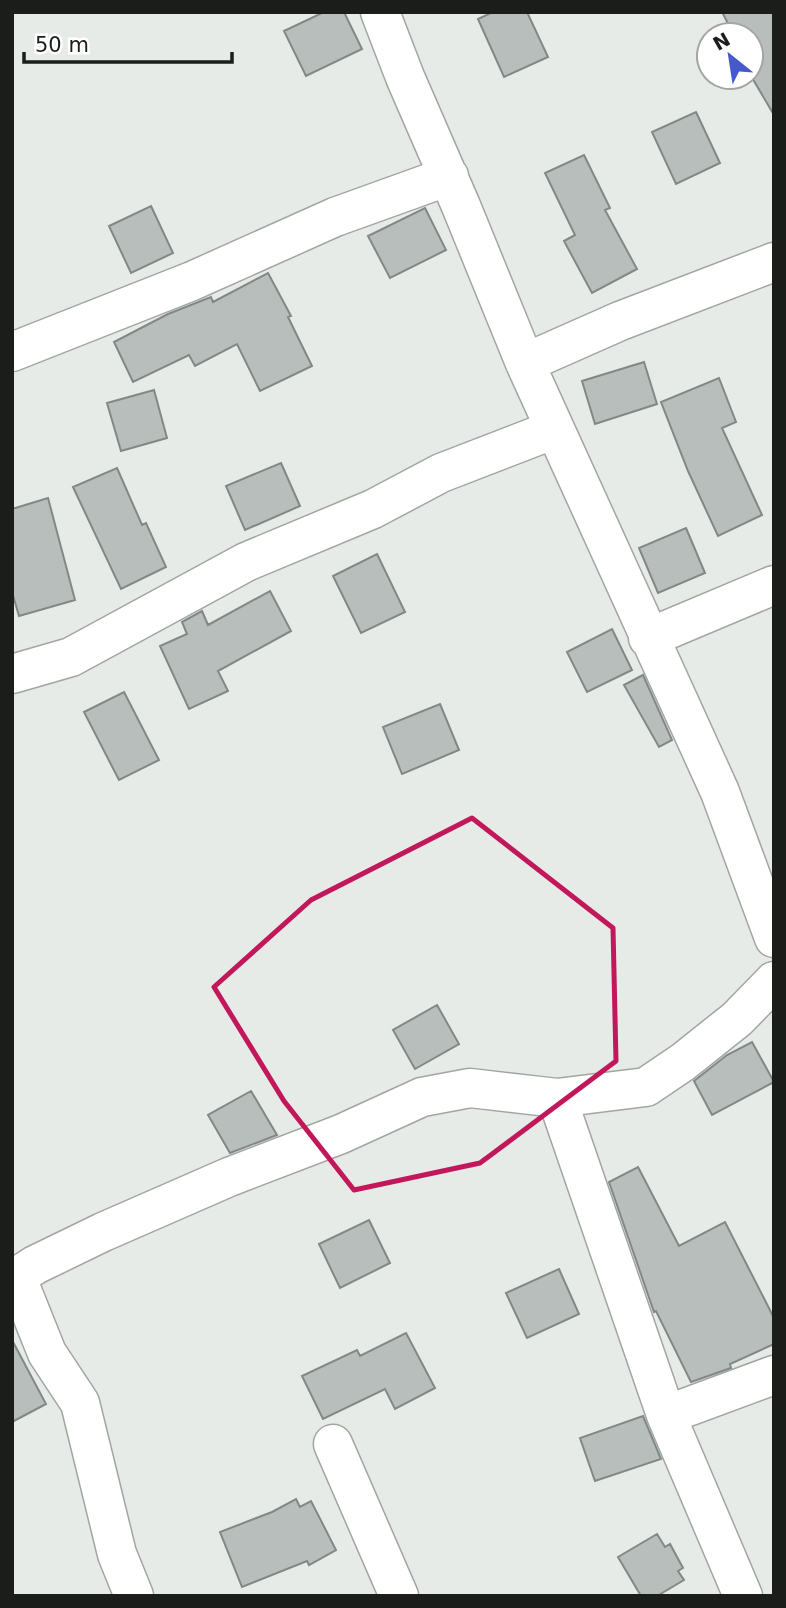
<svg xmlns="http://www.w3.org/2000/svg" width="786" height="1608" viewBox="0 0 786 1608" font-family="'DejaVu Sans',sans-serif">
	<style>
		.building { fill: #b8bebb; stroke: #828886; stroke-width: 2 }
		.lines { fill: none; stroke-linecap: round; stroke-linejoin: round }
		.minor-casing { stroke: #a2a6a1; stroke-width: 41 }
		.minor { stroke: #fff; stroke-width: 38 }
		.marked { fill: none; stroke: #c2185b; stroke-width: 5; stroke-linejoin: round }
	</style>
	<rect width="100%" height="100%" fill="#e7ebe7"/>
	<path class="building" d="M 324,12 L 344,12 L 362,49 L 306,76 L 284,31 Z
		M 493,12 L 527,12 L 548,57 L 504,77 L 478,19 Z
		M 722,12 L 774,12 L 774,115 L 751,76 L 751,35 L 734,35 Z
		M 696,112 L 720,163 L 676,184 L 652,132 Z
		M 584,155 L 610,208 L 605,210 L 637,269 L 592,293 L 564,241 L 575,235 L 545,173 Z
		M 151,206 L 173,253 L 131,273 L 109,226 Z
		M 425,208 L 446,250 L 390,278 L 368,236 Z
		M 268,273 L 291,316 L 288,317 L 312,366 L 260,391 L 237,344 L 195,366 L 189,355 L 133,382 L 114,342 L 168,314 L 211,297 L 213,302 Z
		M 644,362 L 657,404 L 595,424 L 582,381 Z
		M 719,378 L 736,422 L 722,428 L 762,515 L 718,536 L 688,471 L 661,402 Z
		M 154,390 L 167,438 L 121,451 L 107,403 Z
		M 281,463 L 300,506 L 245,530 L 226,486 Z
		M 117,468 L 142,525 L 146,523 L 166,567 L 121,589 L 73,487 Z
		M 48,498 L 75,600 L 19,616 L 12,592 L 12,509 Z
		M 686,528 L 705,573 L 658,593 L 639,548 Z
		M 377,554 L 405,612 L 361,633 L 333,576 Z
		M 270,591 L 291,631 L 218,671 L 228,691 L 189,709 L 160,646 L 187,634 L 182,622 L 202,611 L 208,625 Z
		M 612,629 L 632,670 L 587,692 L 567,652 Z
		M 643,675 L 672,740 L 659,747 L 624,685 Z
		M 124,692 L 159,760 L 119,780 L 84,712 Z
		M 440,704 L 459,750 L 402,774 L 383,727 Z
		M 437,1005 L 459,1044 L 415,1069 L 393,1030 Z
		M 752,1042 L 774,1082 L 712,1115 L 694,1081 L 727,1055 Z
		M 251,1091 L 277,1135 L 230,1153 L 208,1115 Z
		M 638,1167 L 679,1246 L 725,1222 L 774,1318 L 774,1344 L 730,1364 L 731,1368 L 691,1382 L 656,1311 L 654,1312 L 609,1182 Z
		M 369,1220 L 390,1263 L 340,1288 L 319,1244 Z
		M 559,1269 L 579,1314 L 527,1338 L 506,1293 Z
		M 406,1333 L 435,1388 L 395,1409 L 385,1389 L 323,1419 L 302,1376 L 357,1350 L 360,1356 Z
		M 12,1340 L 46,1404 L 12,1422 Z
		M 643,1416 L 661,1459 L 595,1481 L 580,1438 Z
		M 296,1499 L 300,1507 L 311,1501 L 336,1550 L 309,1565 L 307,1561 L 242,1587 L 220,1532 L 272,1512 Z
		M 657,1534 L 665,1547 L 670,1544 L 683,1568 L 678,1571 L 684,1580 L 657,1596 L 641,1596 L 618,1557 Z"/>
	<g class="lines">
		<g class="minor-casing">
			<path id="minor" d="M 380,12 L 405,77 L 461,206 L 525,363 L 720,792 L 774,938
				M 12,352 L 192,281 L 335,217 L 449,176
				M 525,363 L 620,321 L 774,262
				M 648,638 L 774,585
				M 12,674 L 71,657 L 246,562 L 373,509 L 441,473 L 555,429
				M 557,1098 L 666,1415 L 743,1596
				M 17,1278 L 47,1353 L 80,1403 L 117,1554 L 134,1596
				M 12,1280 L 35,1265 L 103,1232 L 229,1177 L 341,1134 L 422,1097 L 470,1088 L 557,1098 L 646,1087 L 683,1062 L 737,1019 L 774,981
				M 666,1415 L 774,1375
				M 333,1444 L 399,1596"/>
		</g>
		<use href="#minor" class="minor"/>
	</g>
	<path class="marked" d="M 472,818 L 613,928 L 616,1061 L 480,1163 L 354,1190 L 284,1101 L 214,987 L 311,900 Z"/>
	<rect width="786" height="1608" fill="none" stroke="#1b1d1b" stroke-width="28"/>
	<g transform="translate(730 56) rotate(330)"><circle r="33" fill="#ffffff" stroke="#a4a5a4" stroke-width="2"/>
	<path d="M0-5L12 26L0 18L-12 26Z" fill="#4559cd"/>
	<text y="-10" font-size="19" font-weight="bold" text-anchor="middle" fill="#1b1d1b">N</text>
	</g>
	<path d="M24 52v10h208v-10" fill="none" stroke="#1b1d1b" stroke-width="3.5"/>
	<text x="35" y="52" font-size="21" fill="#1b1d1b" stroke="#ffffff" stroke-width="5" paint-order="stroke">50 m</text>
</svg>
